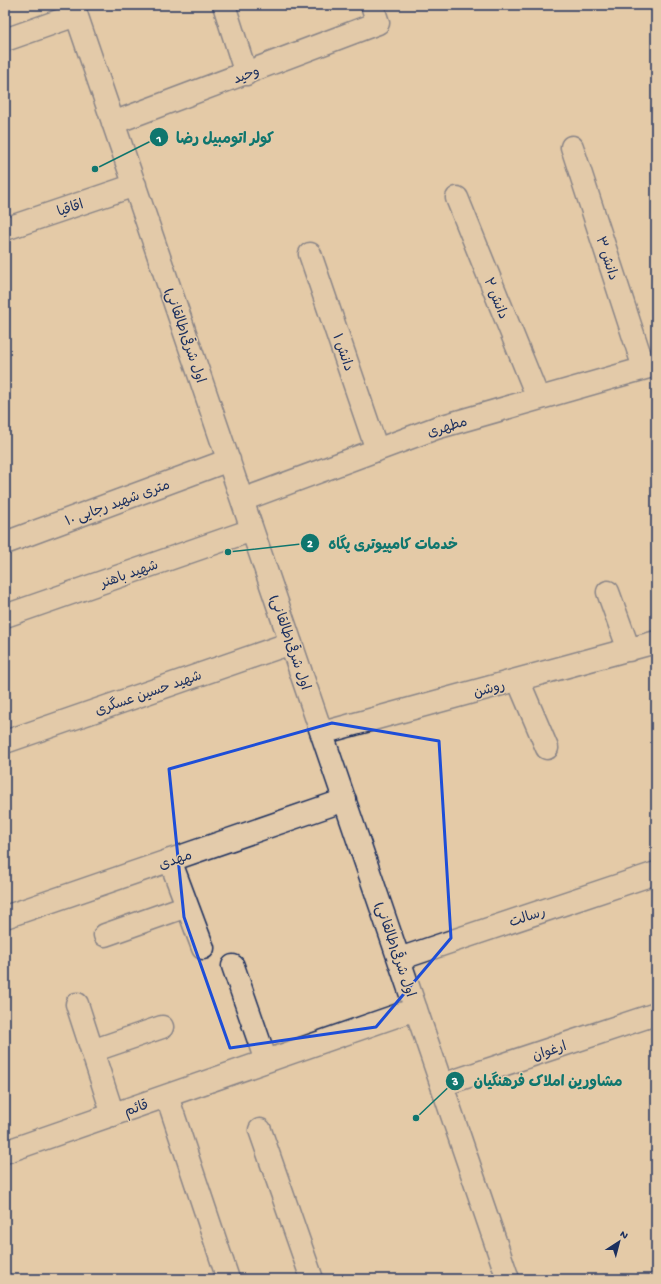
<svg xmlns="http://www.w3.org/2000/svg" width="661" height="1284" viewBox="0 0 661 1284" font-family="'Gochi Hand','Playpen Sans Arabic',sans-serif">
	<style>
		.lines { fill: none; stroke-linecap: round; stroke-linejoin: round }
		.minor-casing { stroke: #1b2f5e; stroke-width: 25 }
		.minor { stroke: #e3cbab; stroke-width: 22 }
		.marked { fill: none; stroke: #1d4ed8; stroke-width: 3; stroke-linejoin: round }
		.labels { text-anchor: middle; stroke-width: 3; stroke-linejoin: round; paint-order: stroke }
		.street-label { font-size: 14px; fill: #1b2f5e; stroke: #e3cbab }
		.leader { fill: none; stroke: #0f766e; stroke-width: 1.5 }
		.callout-dot { fill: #0f766e; stroke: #e3cbab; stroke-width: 1.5 }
		.mark-label { font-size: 12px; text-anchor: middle; font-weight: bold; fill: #fff }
		.callout-label { font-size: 15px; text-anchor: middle; font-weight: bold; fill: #0f766e; stroke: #e3cbab; stroke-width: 3; stroke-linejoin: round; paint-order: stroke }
	</style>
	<rect width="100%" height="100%" fill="#e4caa7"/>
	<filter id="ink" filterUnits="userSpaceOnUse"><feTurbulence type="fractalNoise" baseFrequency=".025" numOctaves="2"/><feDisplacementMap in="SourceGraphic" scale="8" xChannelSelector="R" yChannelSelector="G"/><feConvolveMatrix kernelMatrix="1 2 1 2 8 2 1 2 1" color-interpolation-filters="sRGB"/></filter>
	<g filter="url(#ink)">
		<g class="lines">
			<g class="minor-casing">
				<path id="minor" d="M 73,5 L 508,1279
					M 224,5 L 246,74
					M 5,40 L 76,15
					M 113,123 L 378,23 L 372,5
					M 572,147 L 644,368
					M 457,198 L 538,398
					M 5,229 L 135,185
					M 310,254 L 377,450
					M 242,500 L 436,428 L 656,365
					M 5,543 L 229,460
					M 608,592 L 629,650
					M 5,616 L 252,530
					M 518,680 L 547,748
					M 322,733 L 656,642
					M 5,742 L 291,643
					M 170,860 L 203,948
					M 5,917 L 345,800
					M 105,935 L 187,906
					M 399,959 L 656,873
					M 233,966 L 266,1061
					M 77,1004 L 113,1115
					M 92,1051 L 162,1027
					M 442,1085 L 656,1014
					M 167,1096 L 228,1279
					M 260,1130 L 312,1279
					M 5,1152 L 416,1009"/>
			</g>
			<use href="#minor" class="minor"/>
		</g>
	</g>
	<path d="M0 0H661V1284H0ZM 332,723 L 439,741 L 451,938 L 376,1027 L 230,1048 L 184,917 L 169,769 Z" fill="#e4caa7" fill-opacity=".55" fill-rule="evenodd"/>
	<path class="marked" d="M 332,723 L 439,741 L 451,938 L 376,1027 L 230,1048 L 184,917 L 169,769 Z"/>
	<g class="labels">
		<g class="street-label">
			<text transform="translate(246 74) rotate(-21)" y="5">وحید</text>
			<text transform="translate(70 207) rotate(-18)" y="5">اقاقیا</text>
			<text transform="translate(608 258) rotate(72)" y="5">دانش ۳</text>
			<text transform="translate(497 298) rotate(68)" y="5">دانش ۲</text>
			<text transform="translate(186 335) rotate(71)" y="5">اول شرقی(طالقانی)</text>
			<text transform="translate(344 352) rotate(71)" y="5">دانش ۱</text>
			<text transform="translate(447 426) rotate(-17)" y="5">مطهری</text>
			<text transform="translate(117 502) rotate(-20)" y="5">۱۰ متری شهید رجایی</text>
			<text transform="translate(129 573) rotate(-19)" y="5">شهید باهنر</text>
			<text transform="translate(291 642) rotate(71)" y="5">اول شرقی(طالقانی)</text>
			<text transform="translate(489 688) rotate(-15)" y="5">روشن</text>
			<text transform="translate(148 692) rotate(-19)" y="5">شهید حسین عسگری</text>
			<text transform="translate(175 859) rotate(-19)" y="5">مهدی</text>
			<text transform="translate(527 916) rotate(-18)" y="5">رسالت</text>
			<text transform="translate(396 949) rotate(71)" y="5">اول شرقی(طالقانی)</text>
			<text transform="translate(549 1050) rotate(-18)" y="5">ارغوان</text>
			<text transform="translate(136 1107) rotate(-19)" y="5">قائم</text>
		</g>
	</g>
	<path class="leader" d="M95 169L159 137M228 552L310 543M416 1118L455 1081"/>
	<g class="callout-dot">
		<circle cx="95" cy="169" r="4"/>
		<circle cx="228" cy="552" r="4"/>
		<circle cx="416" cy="1118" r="4"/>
		<circle cx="159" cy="137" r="10"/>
		<circle cx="310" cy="543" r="10"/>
		<circle cx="455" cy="1081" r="10"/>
	</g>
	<g class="mark-label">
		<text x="159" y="142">1</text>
		<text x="310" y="547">2</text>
		<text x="455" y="1085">3</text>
	</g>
	<g class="callout-label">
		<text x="225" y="143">کولر اتومبیل رضا</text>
		<text x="393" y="549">خدمات کامپیوتری پگاه</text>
		<text x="548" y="1086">مشاورین املاک فرهنگیان</text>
	</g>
	<rect width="661" height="1284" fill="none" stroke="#e3cbab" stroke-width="20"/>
	<rect x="10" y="10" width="641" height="1264" fill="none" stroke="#1b2f5e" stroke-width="1.5" filter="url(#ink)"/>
	<g transform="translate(619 1242) rotate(36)" stroke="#e3cbab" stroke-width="3" paint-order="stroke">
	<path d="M0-3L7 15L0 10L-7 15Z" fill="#1b2f5e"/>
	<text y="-6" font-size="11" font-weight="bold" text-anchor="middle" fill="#1b2f5e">N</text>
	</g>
</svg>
